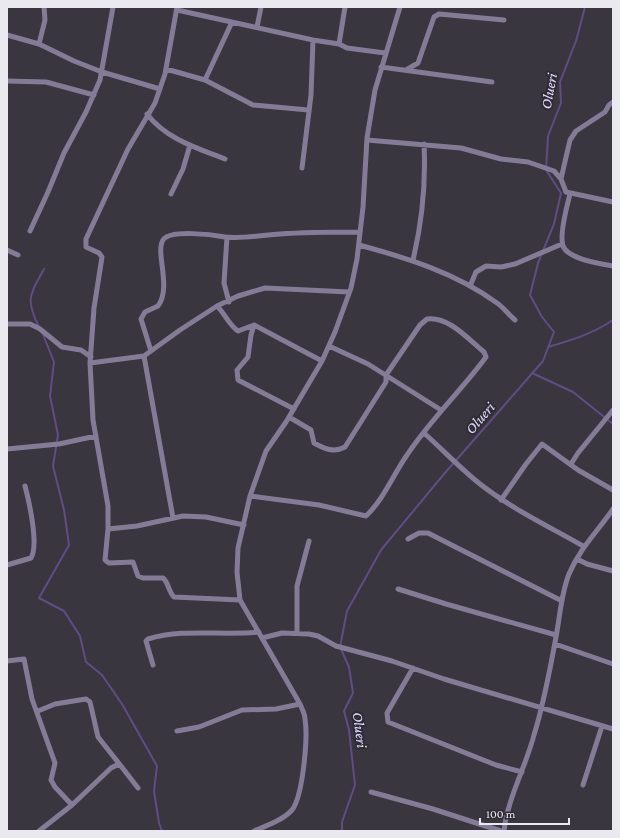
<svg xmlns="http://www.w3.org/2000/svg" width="620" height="838" viewBox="0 0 620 838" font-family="'Crimson Pro',serif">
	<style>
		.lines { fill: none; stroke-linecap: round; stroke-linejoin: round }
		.stream { stroke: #5f4d84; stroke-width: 2 }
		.street { stroke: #847c97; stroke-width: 5 }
		.labels { text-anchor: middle; stroke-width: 4; stroke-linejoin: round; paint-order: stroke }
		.water-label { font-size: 15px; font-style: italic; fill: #e4dbfd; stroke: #2f2c36 }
	</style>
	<rect width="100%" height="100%" fill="#393640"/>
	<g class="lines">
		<path class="stream" d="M 39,327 C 25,299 30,295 44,269
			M 42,332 L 54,362 L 50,396 L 58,435 L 53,466 L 64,510 L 69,545 L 39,598 L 64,611 L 80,636 L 86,662 L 102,675 L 122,704 L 157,766 L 154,791 L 159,823 L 162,831
			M 548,347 C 572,340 592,334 613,320
			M 532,373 L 573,392 L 613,424
			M 342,831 L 342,822 L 355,785 L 349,730 L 344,711 L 353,693 L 349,667 L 340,647 L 347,611 L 381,550 L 444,474 L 543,361 L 554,332 L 542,317 L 530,295 L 538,263 L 554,224 L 561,193 L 546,170 L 548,136 L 561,103 L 560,82 L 576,41 L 585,7"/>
		<path class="street" d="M 177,7 L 165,74 L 155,103 L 128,149 L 86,239 L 86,247 L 99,253 L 102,257 L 94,308 L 90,363 L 93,420 L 108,506 L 108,529 L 105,560 L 109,563 L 133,562 L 138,576 L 143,578 L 163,578 C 169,583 168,591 174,597 L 240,600
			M 177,10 L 313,40 L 339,44 L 347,48 L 385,53
			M 257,27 L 261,7
			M 7,35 L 39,44 L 74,61 L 102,72 L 160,89
			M 39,44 L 45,20 L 44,7
			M 339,44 L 345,7
			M 381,67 L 492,82
			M 166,69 L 205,80 L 253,105 L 308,110
			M 406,70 L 418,63 L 434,17 L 439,14 L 504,20
			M 205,80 L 232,22
			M 7,81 L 46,82 L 94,95
			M 147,114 C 166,139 197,148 225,159
			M 367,140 L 461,148 L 501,159 L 528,162 L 554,171 L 561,179 L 566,192 L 613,202
			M 302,168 L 311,95 L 313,40
			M 561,179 L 570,140 L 576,131 L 605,112 L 609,105 L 613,102
			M 171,194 L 183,169 L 190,145
			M 570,194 C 567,206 559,234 563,246 C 568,259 600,264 613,266
			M 30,231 L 48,192 L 64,153 L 86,112 L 100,80 L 113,7
			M 227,237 L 224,283 L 229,302
			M 359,245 C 407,258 456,273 497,303 C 503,307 509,315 515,320
			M 7,250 L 18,255
			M 413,260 C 422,222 426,183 424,144
			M 470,286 L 476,272 L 486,266 L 501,267 L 515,264 L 562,244
			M 217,306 C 226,315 228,324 238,331 L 254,325 L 322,361
			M 7,324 L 30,324 L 40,329 L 62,347 L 81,350 L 91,357
			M 254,325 L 251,335 L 248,357 L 237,370 L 238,380 L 294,409
			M 329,346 L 368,364 L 441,410
			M 151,351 L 141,319 L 145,312 L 158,306 C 172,287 155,253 163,240 C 170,229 214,235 225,237 C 243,239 263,235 280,234 C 307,232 333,232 360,232
			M 144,356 L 173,518
			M 90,363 L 144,356 L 180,330 L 217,306 L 238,296 L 265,288 L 349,292
			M 424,433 C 443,450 460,468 480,484 C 512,509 548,526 583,546
			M 7,449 L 59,444 L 96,436
			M 571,464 L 578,453 L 613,410
			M 250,496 L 319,505 L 366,516 C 384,499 393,475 407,455 C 430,420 461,391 486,357 L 484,352 C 469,340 449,316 427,319 L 420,325 L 386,375 L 386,382 L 345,447 C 334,453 325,449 314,443 L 311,430 L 289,417
			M 501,500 L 526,464 L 542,444 L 578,470 L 613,490
			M 108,529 L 137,526 L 183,516 L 206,517 L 244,525
			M 408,539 L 419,533 L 428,533 L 562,601
			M 577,559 L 587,564 L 613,571
			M 7,565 L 31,558 C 39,545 29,501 25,486
			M 398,589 L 446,604 L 556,635
			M 297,632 L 297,586 L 309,541
			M 262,638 L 282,633 L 309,634 L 318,636 L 336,646 L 392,661 L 444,679 L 613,729
			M 555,644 L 613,664
			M 7,661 L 24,659 L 32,699 L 55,763 L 51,780 L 55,787 L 72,805
			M 153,665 L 146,641 L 148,639 C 184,628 222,636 259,632
			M 413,668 L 387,713 L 388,722 L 496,765 L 522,772
			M 38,711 L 55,704 L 86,699 L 90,702 L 98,737 L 121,766
			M 177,731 L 199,727 L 242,710 L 276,709 L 300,704
			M 583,785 L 602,726
			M 371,792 L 433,809 L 501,831
			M 39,831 L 72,805 L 111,768 L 117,765 L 121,766 L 138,788
			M 254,831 C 266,826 283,820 292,810 C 303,796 308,737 305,719 C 305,714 302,709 300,704 L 240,600 L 237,572 L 238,548 L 250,496 L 266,451 L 286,422 L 322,361 L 335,332 L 351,288 L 357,259 L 363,207 L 367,138 L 375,90 L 400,7
			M 504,831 C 507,800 526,766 534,735 C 544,703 550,670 556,637 C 560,616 561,594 569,574 C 580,548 597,532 613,509"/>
	</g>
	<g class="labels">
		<g class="water-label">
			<text transform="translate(549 91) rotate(-79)" y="5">Olueri</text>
			<text transform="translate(480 418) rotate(-49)" y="5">Olueri</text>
			<text transform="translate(360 730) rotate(83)" y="5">Olueri</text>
		</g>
	</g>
	<rect width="620" height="838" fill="none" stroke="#ebe9f0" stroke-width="16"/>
	<path d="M480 818v6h89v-6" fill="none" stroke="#ebe9f0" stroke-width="2"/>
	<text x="486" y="818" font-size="12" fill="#ebe9f0" stroke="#2f2c36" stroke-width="3" paint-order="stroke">100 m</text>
</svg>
